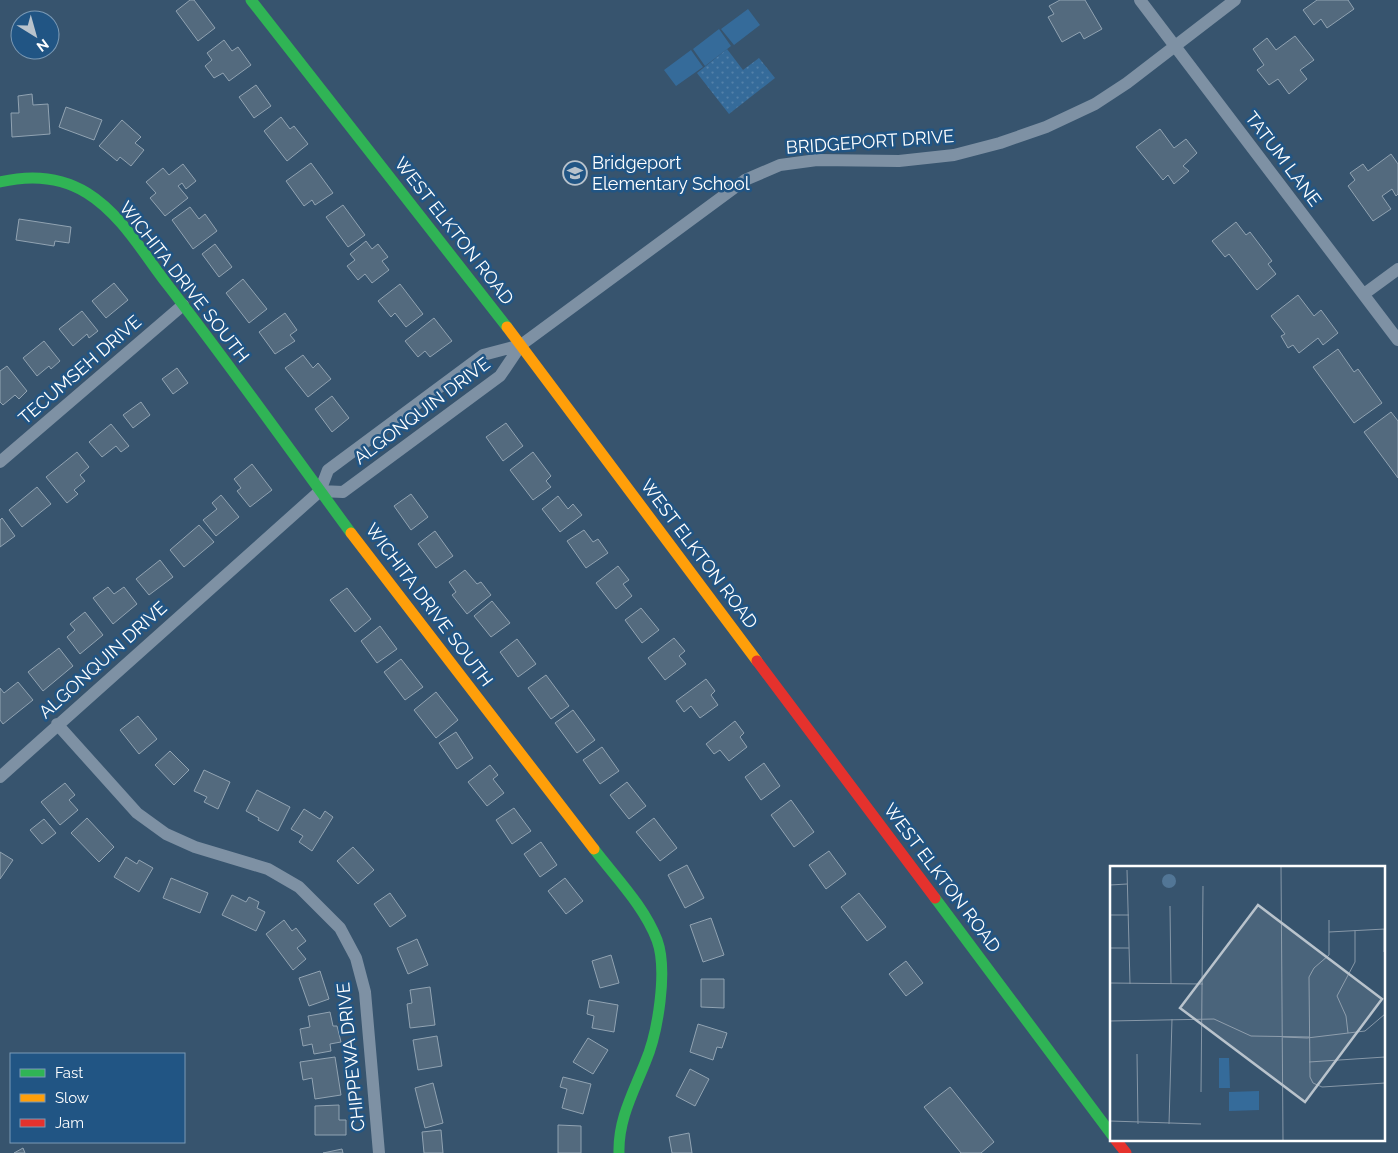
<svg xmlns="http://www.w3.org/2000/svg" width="1398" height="1153" viewBox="0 0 1398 1153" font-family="Raleway,sans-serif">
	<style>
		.green { fill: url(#green-dots) }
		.pitch { fill: #356b9a }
		.building { fill: #536a7e; stroke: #91a3b2 }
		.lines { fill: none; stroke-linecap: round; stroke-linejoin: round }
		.street { stroke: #7e91a4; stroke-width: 12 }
		.fast { stroke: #30b455; stroke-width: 11 }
		.slow { stroke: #ff9f0a; stroke-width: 11 }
		.jam { stroke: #e5322d; stroke-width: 11 }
		.labels { text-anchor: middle; stroke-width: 5; stroke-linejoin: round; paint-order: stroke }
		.street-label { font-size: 18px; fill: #fff; stroke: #215584 }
		.poi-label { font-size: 18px; fill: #fff; stroke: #215584; text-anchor: start }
		.inset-road { fill: none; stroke: #8798a8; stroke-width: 1 }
		.view { fill: #b9c3cc; fill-opacity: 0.15; stroke: #b9c3cc; stroke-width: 2.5 }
		.inset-edge { fill: none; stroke: #fff; stroke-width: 2.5 }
	</style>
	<defs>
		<pattern id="green-dots" width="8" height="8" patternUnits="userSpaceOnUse" patternTransform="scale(1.25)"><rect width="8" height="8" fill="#356b9a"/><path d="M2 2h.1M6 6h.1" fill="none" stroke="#5381a9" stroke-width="1.8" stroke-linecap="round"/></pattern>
	</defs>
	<rect width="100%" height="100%" fill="#37546e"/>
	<path class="green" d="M 727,49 L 743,70 L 759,58 L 775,78 L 729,114 L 697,73 Z"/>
	<path class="pitch" d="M 748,9 L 760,25 L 734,45 L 721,29 Z
		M 719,29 L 731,46 L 705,66 L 693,49 Z
		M 691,50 L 703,67 L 676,86 L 664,70 Z"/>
	<path class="building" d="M 190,0 L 194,0 L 215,28 L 198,41 L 176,11 Z
		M 1060,0 L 1085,0 L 1102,29 L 1084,39 L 1080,32 L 1062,42 L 1048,17 L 1054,14 L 1049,6 Z
		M 1317,0 L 1348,0 L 1354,9 L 1327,28 L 1321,19 L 1314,25 L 1303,10 Z
		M 1295,36 L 1314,60 L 1300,70 L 1307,79 L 1289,94 L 1278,79 L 1269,85 L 1257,70 L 1264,65 L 1253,49 L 1267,38 L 1276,50 Z
		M 224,40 L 232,51 L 238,47 L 251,65 L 229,81 L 223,73 L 214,78 L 205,66 L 212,60 L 207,53 Z
		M 256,85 L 271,106 L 254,118 L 239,97 Z
		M 32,94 L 33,105 L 48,104 L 50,134 L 12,137 L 11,113 L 19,113 L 18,96 Z
		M 66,107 L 102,120 L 94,140 L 59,127 Z
		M 281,117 L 290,129 L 294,126 L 308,144 L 287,161 L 264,131 Z
		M 122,120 L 141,137 L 135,143 L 144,150 L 131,166 L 120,157 L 117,161 L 99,146 Z
		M 1160,129 L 1174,148 L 1186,139 L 1197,153 L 1183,166 L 1189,171 L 1174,184 L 1168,175 L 1163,180 L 1136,147 Z
		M 1391,154 L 1398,164 L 1398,194 L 1396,196 L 1392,189 L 1382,196 L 1391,209 L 1373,221 L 1348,186 L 1355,180 L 1350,173 L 1363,164 L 1368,171 Z
		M 311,163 L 333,193 L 315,205 L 312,200 L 304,206 L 286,181 Z
		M 183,164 L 196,181 L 186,189 L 182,183 L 178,186 L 188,198 L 165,216 L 150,198 L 156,193 L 146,182 L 163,168 L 169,175 Z
		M 343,205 L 365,235 L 348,247 L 326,217 Z
		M 190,207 L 199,219 L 205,214 L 217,231 L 193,249 L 172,220 Z
		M 19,219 L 71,227 L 69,243 L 55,241 L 54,246 L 16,240 Z
		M 1236,222 L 1246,235 L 1250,232 L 1272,261 L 1268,264 L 1276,274 L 1257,290 L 1229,254 L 1225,257 L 1212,241 Z
		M 366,241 L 372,249 L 378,244 L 388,257 L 382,261 L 389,270 L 372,283 L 365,274 L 358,280 L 347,266 L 355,260 L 350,254 Z
		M 215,244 L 232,267 L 219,277 L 202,254 Z
		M 243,279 L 267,309 L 249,323 L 226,293 Z
		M 114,283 L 128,300 L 106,318 L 92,301 Z
		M 400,284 L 423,314 L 406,327 L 395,313 L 391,317 L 378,301 Z
		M 1298,295 L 1314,316 L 1321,310 L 1338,333 L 1323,345 L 1318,338 L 1299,353 L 1293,345 L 1288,348 L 1281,336 L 1285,334 L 1271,316 Z
		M 82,311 L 98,331 L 89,338 L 87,334 L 73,346 L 59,329 Z
		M 285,313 L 297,330 L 290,335 L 295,341 L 275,354 L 259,332 Z
		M 434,318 L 452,341 L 430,357 L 425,351 L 418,357 L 405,341 Z
		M 44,341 L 60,361 L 51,369 L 49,366 L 37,376 L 23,358 Z
		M 1338,349 L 1354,372 L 1358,369 L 1382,403 L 1354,423 L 1313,367 Z
		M 303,355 L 313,368 L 318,363 L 331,379 L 308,397 L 285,368 Z
		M 7,366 L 27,391 L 19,399 L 15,395 L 3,405 L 0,402 L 0,371 Z
		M 177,368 L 188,383 L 173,394 L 162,379 Z
		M 332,396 L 349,418 L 332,432 L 315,409 Z
		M 141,402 L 150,415 L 133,428 L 123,415 Z
		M 1391,412 L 1398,421 L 1398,478 L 1364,432 Z
		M 506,423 L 523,446 L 503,461 L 486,437 Z
		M 111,424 L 129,446 L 121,452 L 116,446 L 102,457 L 89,442 Z
		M 77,452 L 89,467 L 80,475 L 85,481 L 74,490 L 78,494 L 67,503 L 46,477 Z
		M 533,452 L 551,476 L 546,481 L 551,487 L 533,500 L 510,470 Z
		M 252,464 L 272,490 L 250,507 L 237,491 L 241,488 L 234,479 Z
		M 37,487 L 51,504 L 22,527 L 9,510 Z
		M 411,494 L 428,517 L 411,530 L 394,506 Z
		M 221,495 L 239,517 L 216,536 L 203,520 L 217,509 L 212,503 Z
		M 558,496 L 568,509 L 573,504 L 582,515 L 560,532 L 542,509 Z
		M 2,518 L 15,536 L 0,547 L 0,520 Z
		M 199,525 L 214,542 L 184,567 L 170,550 Z
		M 584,530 L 593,542 L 598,539 L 608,553 L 586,568 L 567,541 Z
		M 435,531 L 453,556 L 436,568 L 418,544 Z
		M 160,560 L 173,577 L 149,595 L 136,579 Z
		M 618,566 L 629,580 L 623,584 L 632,596 L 616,609 L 596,583 Z
		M 465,570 L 477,584 L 481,582 L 491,595 L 467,614 L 452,595 L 456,592 L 449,582 Z
		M 108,587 L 114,594 L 124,587 L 137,604 L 113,624 L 93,598 Z
		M 347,588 L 371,619 L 355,632 L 330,600 Z
		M 492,601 L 510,623 L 491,637 L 474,616 Z
		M 641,608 L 659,630 L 642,643 L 625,620 Z
		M 85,612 L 103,635 L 80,654 L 67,637 L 75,630 L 70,624 Z
		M 380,626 L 397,649 L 377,663 L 361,641 Z
		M 674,638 L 685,651 L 679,656 L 686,664 L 665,680 L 648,658 Z
		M 517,639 L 536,664 L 518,677 L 500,652 Z
		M 59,648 L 73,666 L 43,691 L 28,672 Z
		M 401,659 L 423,687 L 405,700 L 384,672 Z
		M 546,675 L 569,706 L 551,719 L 528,688 Z
		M 706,679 L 715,691 L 711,695 L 718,705 L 700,718 L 691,706 L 684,712 L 676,701 Z
		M 18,682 L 33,700 L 3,724 L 0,720 L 0,688 L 4,693 Z
		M 436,692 L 458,720 L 436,738 L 414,710 Z
		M 573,710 L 595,740 L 577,753 L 555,723 Z
		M 138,716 L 157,739 L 139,754 L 120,730 Z
		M 735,721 L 744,733 L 740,737 L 747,747 L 729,761 L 720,750 L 714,754 L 706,744 Z
		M 456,732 L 473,758 L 457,769 L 439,743 Z
		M 602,747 L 619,771 L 600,784 L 583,760 Z
		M 170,751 L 189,770 L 174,785 L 155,765 Z
		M 764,763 L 780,786 L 761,800 L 745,777 Z
		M 490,765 L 498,775 L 493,779 L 504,793 L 487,806 L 468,782 Z
		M 204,770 L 230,782 L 218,809 L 204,802 L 207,797 L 194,791 Z
		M 627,782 L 646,806 L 629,819 L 610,795 Z
		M 65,783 L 75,795 L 69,800 L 78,810 L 60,825 L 41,802 Z
		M 257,790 L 290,807 L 278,831 L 258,820 L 259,818 L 246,811 Z
		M 791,800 L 814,832 L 794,847 L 771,815 Z
		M 514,808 L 531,831 L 512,844 L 496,820 Z
		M 304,809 L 320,819 L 325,811 L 333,817 L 312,851 L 299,842 L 303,836 L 291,829 Z
		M 87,818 L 114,847 L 99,862 L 71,833 Z
		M 654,818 L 677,848 L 660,861 L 636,832 Z
		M 44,819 L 56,833 L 42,844 L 30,830 Z
		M 541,842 L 557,865 L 540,877 L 524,854 Z
		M 353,847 L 374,870 L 358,884 L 337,861 Z
		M 829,851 L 846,874 L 826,889 L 809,865 Z
		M 0,852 L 13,860 L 0,879 Z
		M 126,857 L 137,864 L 139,860 L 153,868 L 139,892 L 114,877 Z
		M 687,865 L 704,898 L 685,908 L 668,875 Z
		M 171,878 L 208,893 L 200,913 L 163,898 Z
		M 565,878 L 583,901 L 566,914 L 548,891 Z
		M 390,893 L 406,916 L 390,927 L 374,904 Z
		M 859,893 L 886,927 L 867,941 L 841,907 Z
		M 232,895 L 246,902 L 249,897 L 259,902 L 257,908 L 265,912 L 256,931 L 222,915 Z
		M 711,918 L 724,955 L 703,962 L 690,925 Z
		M 284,920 L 292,931 L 296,928 L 306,941 L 297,948 L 306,959 L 293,970 L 266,934 Z
		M 417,939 L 428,965 L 408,974 L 397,948 Z
		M 611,955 L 619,983 L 600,988 L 592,961 Z
		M 906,961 L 923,983 L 906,996 L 889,974 Z
		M 320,971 L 329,999 L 309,1006 L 299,978 Z
		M 701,979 L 724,979 L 724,1008 L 701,1007 Z
		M 430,987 L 435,1025 L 410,1028 L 407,1004 L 412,1003 L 410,990 Z
		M 589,1000 L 618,1005 L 614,1032 L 592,1028 L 594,1016 L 587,1014 Z
		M 330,1012 L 333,1026 L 337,1026 L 341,1042 L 330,1044 L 331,1051 L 314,1054 L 312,1044 L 303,1046 L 300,1029 L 310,1027 L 308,1016 Z
		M 698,1024 L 727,1033 L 722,1048 L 717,1047 L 713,1060 L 690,1052 Z
		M 437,1036 L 442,1066 L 418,1070 L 413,1040 Z
		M 588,1038 L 608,1050 L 593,1074 L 573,1062 Z
		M 335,1057 L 341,1095 L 315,1099 L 312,1078 L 303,1080 L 300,1062 Z
		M 690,1069 L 709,1079 L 695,1106 L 676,1096 Z
		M 563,1077 L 591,1084 L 583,1114 L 562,1108 L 567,1089 L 560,1087 Z
		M 433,1083 L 443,1123 L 425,1128 L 415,1088 Z
		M 950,1087 L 994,1142 L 981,1153 L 961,1153 L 924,1107 Z
		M 339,1105 L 339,1120 L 346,1120 L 346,1135 L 315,1135 L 315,1106 Z
		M 558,1125 L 581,1126 L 581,1153 L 558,1153 Z
		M 441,1130 L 443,1153 L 424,1153 L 422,1132 Z
		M 689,1133 L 692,1153 L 672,1153 L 669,1137 Z
		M 23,1148 L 25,1153 L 14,1153 Z
		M 342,1149 L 343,1153 L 323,1153 Z"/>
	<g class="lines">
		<path class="street" d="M 1140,0 L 1398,340
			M 1364,294 L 1398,269
			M 0,462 L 183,305
			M 320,491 L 343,492 L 500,376 L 521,345 L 745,180 L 780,165 L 817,160 L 899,161 L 954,155 L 1000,143 L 1046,127 L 1095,104 L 1127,83 L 1235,0
			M 57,724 L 137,813 L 166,834 L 195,847 L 268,869 L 299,887 L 340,928 L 356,958 L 365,992 L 379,1153
			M 0,777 L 320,491 L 328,470 L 483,355 L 521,345"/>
		<path class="fast" d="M 251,0 L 507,327
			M 0,182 C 30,175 61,177 87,193 C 121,214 143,253 167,284 C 230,365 290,450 351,533
			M 594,849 C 616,878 644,906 657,940 C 668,970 658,1033 645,1063 C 633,1093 618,1120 619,1153
			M 935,898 L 1112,1135"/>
		<path class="slow" d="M 507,327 L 757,661
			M 351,533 L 594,849"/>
		<path class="jam" d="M 757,661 L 935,898
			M 1115,1139 L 1126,1153"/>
	</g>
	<defs>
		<g id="school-ring" transform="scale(1.25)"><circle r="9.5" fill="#215584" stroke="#b9c3cc" stroke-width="1.5"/><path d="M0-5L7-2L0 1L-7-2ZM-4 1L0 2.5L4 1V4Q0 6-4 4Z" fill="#b9c3cc"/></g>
	</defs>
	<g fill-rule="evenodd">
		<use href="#school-ring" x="575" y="173"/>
	</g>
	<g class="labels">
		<g class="street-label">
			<text transform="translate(870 142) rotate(-4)" y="6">BRIDGEPORT DRIVE</text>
			<text transform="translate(1283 159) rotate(53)" y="6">TATUM LANE</text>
			<text transform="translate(454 231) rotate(52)" y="6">WEST ELKTON ROAD</text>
			<text transform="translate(184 282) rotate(52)" y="6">WICHITA DRIVE SOUTH</text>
			<text transform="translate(80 370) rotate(-41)" y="6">TECUMSEH DRIVE</text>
			<text transform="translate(422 411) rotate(-37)" y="6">ALGONQUIN DRIVE</text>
			<text transform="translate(699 554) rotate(53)" y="6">WEST ELKTON ROAD</text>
			<text transform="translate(429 605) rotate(53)" y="6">WICHITA DRIVE SOUTH</text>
			<text transform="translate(103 660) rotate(-42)" y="6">ALGONQUIN DRIVE</text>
			<text transform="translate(942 878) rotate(53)" y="6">WEST ELKTON ROAD</text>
			<text transform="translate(351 1057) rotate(-96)" y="6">CHIPPEWA DRIVE</text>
		</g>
		<g class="poi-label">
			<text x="592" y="169">Bridgeport<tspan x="592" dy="21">Elementary School</tspan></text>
		</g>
	</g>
	<g transform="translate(1110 866)">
		<rect width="275" height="275" fill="#37546e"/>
		<path d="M 109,192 L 119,192 L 120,222 L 109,222 ZM 149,225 L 149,244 L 119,245 L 119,226 Z" fill="#356b9a"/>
		<path d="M52 15a7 7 0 1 1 14 0a7 7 0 1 1-14 0Z" fill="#527696"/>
		<path class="inset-road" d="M 171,0 L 173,275M 17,4 L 20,118M 0,19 L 17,18M 60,40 L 61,118M 1,49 L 19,49M 219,54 L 219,89 L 204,102 L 199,111 L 200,211 L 203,217 L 212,221 L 275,217M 274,63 L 274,86M 219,66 L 275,63M 1,82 L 19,82M 0,117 L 93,118M 0,155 L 104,153 L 141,170 L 199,171M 238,167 L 236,150 L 227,130 L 245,96 L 245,64M 173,171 L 197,172 L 255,165 L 275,148M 27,188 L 28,258M 199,196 L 275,191M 91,226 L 93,20M 0,255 L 91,258M 59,258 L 62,153"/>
		<path class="view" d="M 148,39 L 272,133 L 195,236 L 70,142 Z"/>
		<rect width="275" height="275" class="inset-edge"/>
	</g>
	<rect x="10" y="1053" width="175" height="90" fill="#215584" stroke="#7a99b5"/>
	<rect x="20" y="1069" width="25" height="8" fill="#30b455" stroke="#7a99b5"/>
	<text x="55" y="1078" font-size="15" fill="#ffffff">Fast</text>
	<rect x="20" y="1094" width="25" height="8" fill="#ff9f0a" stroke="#7a99b5"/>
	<text x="55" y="1103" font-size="15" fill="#ffffff">Slow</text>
	<rect x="20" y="1119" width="25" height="8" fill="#e5322d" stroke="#7a99b5"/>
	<text x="55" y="1128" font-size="15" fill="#ffffff">Jam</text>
	<g transform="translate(35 35) rotate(143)"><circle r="24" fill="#215584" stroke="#7a99b5"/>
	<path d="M0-4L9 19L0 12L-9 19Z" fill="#b9c3cc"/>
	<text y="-8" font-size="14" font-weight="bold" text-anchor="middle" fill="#ffffff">N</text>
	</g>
</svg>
